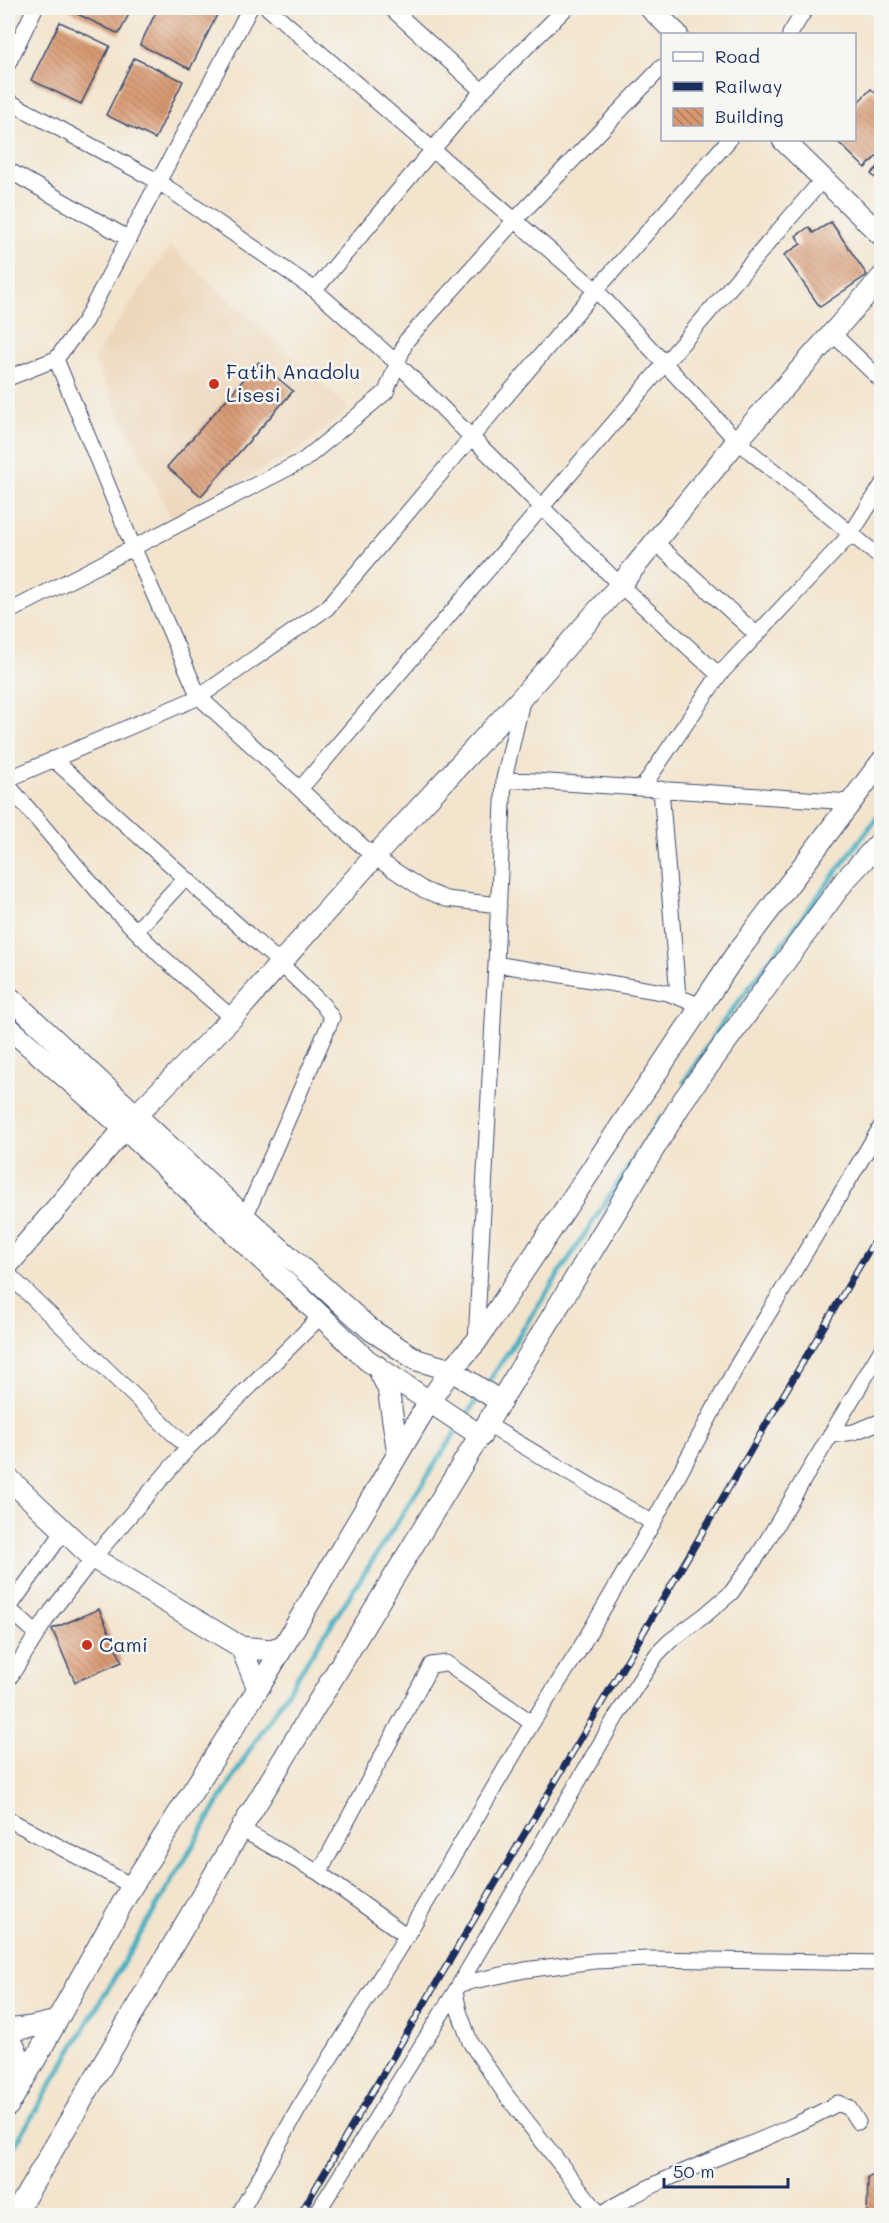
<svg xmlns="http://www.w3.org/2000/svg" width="889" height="2223" viewBox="0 0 889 2223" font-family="Mali,sans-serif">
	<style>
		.built { fill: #edd7bb }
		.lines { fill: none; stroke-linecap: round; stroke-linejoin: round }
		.stream { stroke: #43afc1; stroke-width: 5 }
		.building { fill: url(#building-back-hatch) }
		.street-casing { stroke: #3b4a6f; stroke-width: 17 }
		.secondary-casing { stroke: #3b4a6f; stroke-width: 23 }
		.street { stroke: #fff; stroke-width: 15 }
		.secondary { stroke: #fff; stroke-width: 21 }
		.rail-casing { stroke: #1b2f5e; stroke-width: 7 }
		.rail { stroke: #f6f6f2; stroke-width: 4.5; stroke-dasharray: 14; stroke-linecap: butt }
		.poi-dot { fill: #c8321e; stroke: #f6f6f2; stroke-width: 2 }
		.labels { text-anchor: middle; stroke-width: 5; stroke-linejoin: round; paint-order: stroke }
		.poi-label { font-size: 20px; fill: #1b2f5e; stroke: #f6f6f2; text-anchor: start }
	</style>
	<defs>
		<pattern id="building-back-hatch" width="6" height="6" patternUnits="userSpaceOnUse" patternTransform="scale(1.5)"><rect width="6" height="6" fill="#d8976e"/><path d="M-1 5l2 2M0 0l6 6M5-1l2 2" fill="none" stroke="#ae7c5e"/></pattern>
	</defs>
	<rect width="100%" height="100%" fill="#f6f6f2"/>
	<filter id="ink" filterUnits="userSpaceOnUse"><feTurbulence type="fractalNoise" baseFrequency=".0167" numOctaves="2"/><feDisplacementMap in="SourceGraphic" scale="12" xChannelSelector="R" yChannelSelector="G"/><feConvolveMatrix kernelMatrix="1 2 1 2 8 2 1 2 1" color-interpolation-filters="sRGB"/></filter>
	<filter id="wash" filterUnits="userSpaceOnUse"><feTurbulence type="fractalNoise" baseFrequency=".008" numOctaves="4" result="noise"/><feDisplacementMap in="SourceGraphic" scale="24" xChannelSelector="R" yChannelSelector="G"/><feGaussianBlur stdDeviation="1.35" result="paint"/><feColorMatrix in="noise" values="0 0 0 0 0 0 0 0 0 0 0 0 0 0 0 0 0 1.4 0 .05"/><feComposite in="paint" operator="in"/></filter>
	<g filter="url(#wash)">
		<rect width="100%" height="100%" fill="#f3e4cd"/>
		<path class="built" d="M 170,246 L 350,409 L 300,448 L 172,520 L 93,359 Z"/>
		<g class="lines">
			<path class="stream" d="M 684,1082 L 721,1025 L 882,811
				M 486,1386 L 661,1117
				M 464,1419 L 481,1394
				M 8,2157 L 249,1751 L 459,1427"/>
		</g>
		<g id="blocks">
			<path class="building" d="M 71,8 L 132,8 L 119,34 L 69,10 Z
				M 158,8 L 212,8 L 219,11 L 190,69 L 140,45 Z
				M 60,22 L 110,46 L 81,104 L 31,80 Z
				M 134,58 L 183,81 L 155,139 L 106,115 Z
				M 871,89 L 882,99 L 882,151 L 865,168 L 836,140 L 854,140 L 854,106 Z
				M 882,163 L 882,184 L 871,174 Z
				M 831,222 L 867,275 L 820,307 L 784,255 L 801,244 L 796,236 L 809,227 L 813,233 Z
				M 259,362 L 293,391 L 201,496 L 167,467 Z
				M 99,1609 L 122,1662 L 75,1682 L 52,1629 Z
				M 882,2174 L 882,2216 L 867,2216 L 868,2177 Z"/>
		</g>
	</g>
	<g filter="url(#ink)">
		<use href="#blocks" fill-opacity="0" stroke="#3b4a6f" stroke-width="1.5"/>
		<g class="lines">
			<g class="street-casing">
				<path id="street" d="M 268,8 L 596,290 L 737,441 L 882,559
					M 391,8 L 482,91
					M 790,34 L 806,8
					M 8,64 L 35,8
					M 8,101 L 159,182 L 315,290 L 397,363 L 620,585 L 719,675
					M 8,170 L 129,239
					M 315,290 L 482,91 L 566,8
					M 832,333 L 882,381
					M 56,359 L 134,549 L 199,697 L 374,857 L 424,890 L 446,899 L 499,905
					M 8,378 L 56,359 L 85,321 L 250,8
					M 655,542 L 757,635
					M 8,612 L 304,460 L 386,392 L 406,341 L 515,220 L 662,67
					M 53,759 L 280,963 L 323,1005 L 332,1018 L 245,1217
					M 8,779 L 199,697 L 327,608 L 596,290 L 729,140
					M 504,779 L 851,802
					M 8,785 L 107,902 L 160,955 L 232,1018
					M 642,788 L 719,675 L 851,534 L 882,485
					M 300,789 L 823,179
					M 661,789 L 678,996
					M 136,931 L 185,878
					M 496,964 L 668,993 L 701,1006
					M 8,1274 L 188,1448
					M 476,1342 L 496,964 L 504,779 L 523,697
					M 830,1435 L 854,1432 L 882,1421
					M 653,1523 L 738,1364 L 882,1125
					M 8,1608 L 37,1634
					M 8,1609 L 64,1531
					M 8,1680 L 51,1612 L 93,1558 L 188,1448 L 322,1315
					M 8,1819 L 132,1886
					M 241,1829 L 319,1873 L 407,1936
					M 319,1873 L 431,1665 L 446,1663 L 532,1723
					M 460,1984 L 525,1970 L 594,1961 L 649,1959 L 882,1963
					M 455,1992 L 459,2011 L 470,2042 L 506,2095 L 601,2216
					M 601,2214 C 675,2167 762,2146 838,2103 L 849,2108 L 858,2122
					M 238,2216 L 299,2108 L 413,1925 L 532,1723 L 578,1652 L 653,1523 L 488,1425
					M 315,2216 L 455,1992 L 616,1717 L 657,1654 L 670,1641 L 705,1615 L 731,1593 L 759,1554 L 882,1349"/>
			</g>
			<g class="secondary-casing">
				<path id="secondary" d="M 650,8 L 677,34
					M 783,140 L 882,236
					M 8,996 L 245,1217 L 371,1330 L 417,1360 L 451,1370 L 501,1402
					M 8,1027 L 125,1129 L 367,1360 L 481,1436
					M 8,1265 L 136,1115 L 232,1018 L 374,857 L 523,696 L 620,585 L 737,441 L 882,277
					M 377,1366 L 388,1388 L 398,1454
					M 8,1478 L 93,1558 L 241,1647 L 271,1650 L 283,1646
					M 241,1647 L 258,1689
					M 8,2030 L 31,2027 L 57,2021
					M 8,2034 L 27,2074
					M 8,2106 L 27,2074 L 132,1886 L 258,1689 L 429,1402 L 451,1370 L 476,1342 L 734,957 L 882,761
					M 14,2216 L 241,1829 L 684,1099 L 845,880 L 882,840"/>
			</g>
			<use href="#street" class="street"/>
			<use href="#secondary" class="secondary"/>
			<g class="rail-casing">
				<path id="rail" d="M 299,2216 L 882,1228"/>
			</g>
			<use href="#rail" class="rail"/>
		</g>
	</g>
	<g class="poi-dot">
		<circle cx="214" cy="384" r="6"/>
		<circle cx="87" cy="1645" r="6"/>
	</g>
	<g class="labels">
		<g class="poi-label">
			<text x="226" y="379">Fatih Anadolu<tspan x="226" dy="23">Lisesi</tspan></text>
			<text x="99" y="1652">Cami</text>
		</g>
	</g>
	<rect width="889" height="2223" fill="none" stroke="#f6f6f2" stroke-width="30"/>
	<rect x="661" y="33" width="195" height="108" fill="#f6f6f2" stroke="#9ea6b7" stroke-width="1.5"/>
	<rect x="673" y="52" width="30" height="9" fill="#ffffff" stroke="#9ea6b7" stroke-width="1.5"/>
	<text x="715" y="63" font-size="18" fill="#1b2f5e">Road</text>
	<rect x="673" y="82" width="30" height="9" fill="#1b2f5e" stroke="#9ea6b7" stroke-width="1.5"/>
	<text x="715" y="93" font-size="18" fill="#1b2f5e">Railway</text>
	<rect x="673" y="108" width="30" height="18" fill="url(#building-back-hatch)" stroke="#9ea6b7" stroke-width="1.5"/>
	<text x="715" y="123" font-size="18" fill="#1b2f5e">Building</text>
	<path d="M664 2178v9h124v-9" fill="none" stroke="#1b2f5e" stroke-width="3"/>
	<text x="673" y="2178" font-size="18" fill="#1b2f5e" stroke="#f6f6f2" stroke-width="4.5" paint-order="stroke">50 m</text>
</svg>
